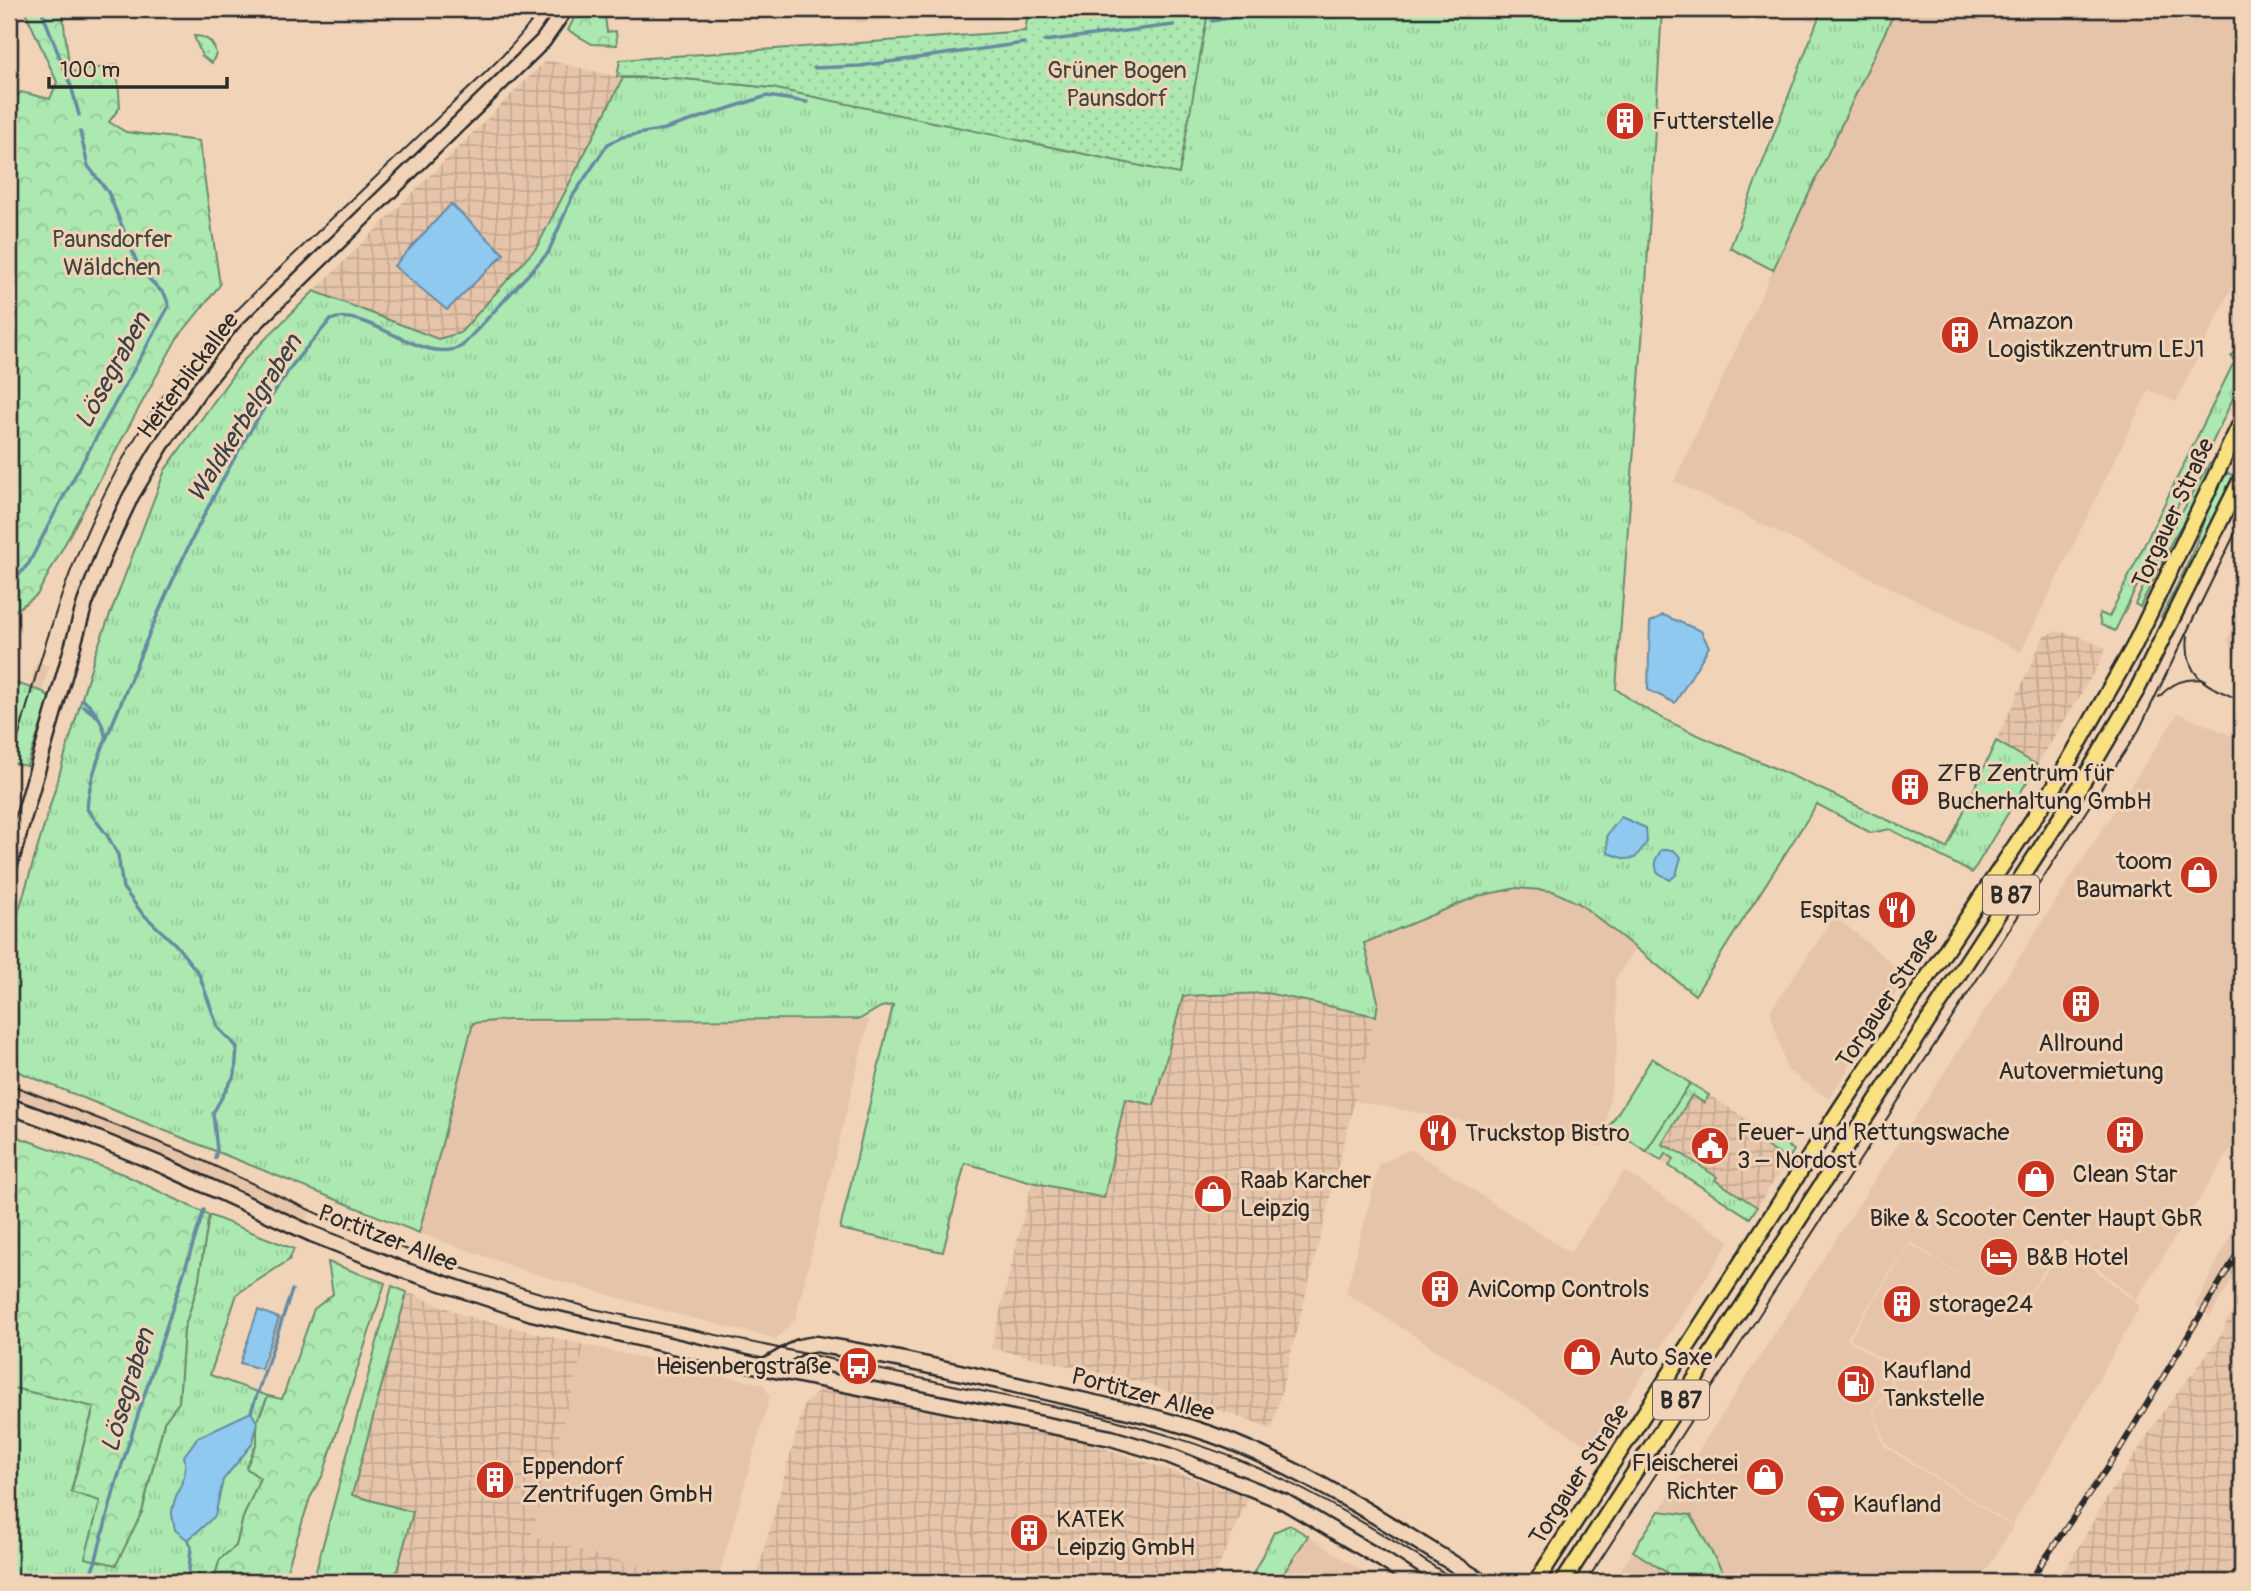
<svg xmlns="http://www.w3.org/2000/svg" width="2251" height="1591" viewBox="0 0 2251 1591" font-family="Pangolin,sans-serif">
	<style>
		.built { fill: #e6c4aa }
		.industrial { fill: url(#industrial-grid) }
		.grass { fill: url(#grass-tufts); stroke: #6b8a6e; stroke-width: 2 }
		.forest { fill: url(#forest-crowns); stroke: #6b8a6e; stroke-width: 2 }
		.park { fill: url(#park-dots); stroke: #6b8a6e; stroke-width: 2 }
		.pitch { fill: #abe9b0; stroke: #6b8a6e; stroke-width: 2 }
		.water { fill: #8fc9ef; stroke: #678aa1; stroke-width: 2 }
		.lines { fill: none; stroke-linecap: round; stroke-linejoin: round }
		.stream { stroke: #678aa1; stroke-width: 3.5 }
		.secondary-casing { stroke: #2b2b2b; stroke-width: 19 }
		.primary-casing { stroke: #2b2b2b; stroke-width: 19 }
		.secondary { stroke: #f1d4b8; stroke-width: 14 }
		.primary { stroke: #f9e181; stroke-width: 14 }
		.tram { stroke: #2b2b2b; stroke-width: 2 }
		.rail-casing { stroke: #2b2b2b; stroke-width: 6 }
		.rail { stroke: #f1d4b8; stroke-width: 3.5; stroke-dasharray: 10; stroke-linecap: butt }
		.labels { text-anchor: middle; stroke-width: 6; stroke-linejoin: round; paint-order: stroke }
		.shield { fill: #f1d4b8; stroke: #665e55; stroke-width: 2 }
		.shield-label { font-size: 23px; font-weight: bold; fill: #2b2b2b }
		.park-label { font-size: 24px; fill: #3e483f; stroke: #f1d4b8 }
		.poi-label { font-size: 24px; fill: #2b2b2b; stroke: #f1d4b8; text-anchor: start }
		.street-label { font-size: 24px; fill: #2b2b2b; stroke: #f1d4b8 }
		.water-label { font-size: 26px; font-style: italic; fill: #3a4348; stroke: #f1d4b8 }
	</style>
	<defs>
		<pattern id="industrial-grid" width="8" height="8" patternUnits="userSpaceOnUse" patternTransform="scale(1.75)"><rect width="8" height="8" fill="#e6c4aa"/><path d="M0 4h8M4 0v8" fill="none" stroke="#c5a992"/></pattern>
		<pattern id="grass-tufts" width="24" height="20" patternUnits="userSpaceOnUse" patternTransform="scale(1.75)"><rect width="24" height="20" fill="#abe9b0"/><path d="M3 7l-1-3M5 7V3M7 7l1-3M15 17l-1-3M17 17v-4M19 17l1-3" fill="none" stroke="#93c898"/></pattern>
		<pattern id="forest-crowns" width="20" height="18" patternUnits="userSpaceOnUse" patternTransform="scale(1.75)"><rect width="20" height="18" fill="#abe9b0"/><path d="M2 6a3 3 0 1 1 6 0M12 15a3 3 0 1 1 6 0" fill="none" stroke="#93c898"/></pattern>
		<pattern id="park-dots" width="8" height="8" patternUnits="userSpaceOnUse" patternTransform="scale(1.75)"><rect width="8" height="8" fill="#abe9b0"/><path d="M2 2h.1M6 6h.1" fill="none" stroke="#93c898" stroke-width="1.8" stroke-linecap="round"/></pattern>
	</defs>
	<rect width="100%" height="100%" fill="#f1d4b8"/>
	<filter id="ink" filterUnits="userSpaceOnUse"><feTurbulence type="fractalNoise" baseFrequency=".0143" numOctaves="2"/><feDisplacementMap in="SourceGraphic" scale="14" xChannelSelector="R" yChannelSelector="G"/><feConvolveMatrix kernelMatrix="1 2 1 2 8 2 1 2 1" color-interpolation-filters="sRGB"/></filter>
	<g filter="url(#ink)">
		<path class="built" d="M 854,9 L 976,9 L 856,23 Z
			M 1896,9 L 2242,9 L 2242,266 L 2176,402 L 2149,390 L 2021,652 L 1674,481 Z
			M 2242,609 L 2242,666 L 2227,640 Z
			M 36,662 L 49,666 L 30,733 L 19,747 L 9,783 L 9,735 L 29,689 Z
			M 2178,713 L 2242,740 L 2242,1131 L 2136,1300 L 2064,1240 L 2020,1308 L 2065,1245 L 2140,1306 L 2058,1452 L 2012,1525 L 1886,1445 L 1874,1411 L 1893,1385 L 1890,1365 L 1850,1338 L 1910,1244 L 1976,1285 L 1910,1242 L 1847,1339 L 1888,1366 L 1891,1384 L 1873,1410 L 1884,1446 L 2013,1527 L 1979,1582 L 1613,1582 Z
			M 1517,888 L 1553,891 L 1580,904 L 1635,948 L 1615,980 L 1618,1039 L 1603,1147 L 1355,1101 L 1378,1001 L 1364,943 L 1478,896 Z
			M 1835,916 L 1907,976 L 1829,1099 L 1787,1070 L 1770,1011 Z
			M 869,1020 L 795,1320 L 776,1339 L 676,1314 L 531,1273 L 419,1233 L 473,1022 Z
			M 9,1081 L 184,1150 L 311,1209 L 306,1220 L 195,1169 L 9,1095 Z
			M 1411,1149 L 1570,1253 L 1624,1171 L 1730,1241 L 1594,1450 L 1346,1293 L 1379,1164 Z
			M 2242,1212 L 2242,1264 L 2210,1316 L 2195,1306 Z
			M 585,1345 L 763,1384 L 770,1396 L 717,1582 L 696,1582 L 530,1536 Z
			M 1308,1536 L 1379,1582 L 1278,1582 Z"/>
		<path class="industrial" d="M 546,60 L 623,78 L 537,247 L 460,333 L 438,339 L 314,291 Z
			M 2056,631 L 2076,635 L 2106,648 L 2100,663 L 2037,765 L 1996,741 L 2044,636 Z
			M 1267,993 L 1376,1016 L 1272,1429 L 1144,1383 L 991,1348 L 1032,1182 L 1104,1198 L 1125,1099 L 1154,1104 L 1183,995 Z
			M 1652,1058 L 1794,1150 L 1750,1218 L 1609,1127 Z
			M 407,1292 L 466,1316 L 585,1345 L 531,1536 L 696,1582 L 394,1582 L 413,1512 L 352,1495 Z
			M 2242,1297 L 2242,1582 L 2058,1582 L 2105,1501 L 2160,1416 L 2225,1330 L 2224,1326 Z
			M 825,1385 L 1071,1437 L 1249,1497 L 1212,1582 L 755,1582 L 804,1405 Z"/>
		<path class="grass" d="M 1228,9 L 1662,9 L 1645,301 L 1616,689 C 1659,722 1713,741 1763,763 C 1825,790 1886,819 1947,848 L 1996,741 L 2037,765 L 1972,873 L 1890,829 L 1871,833 L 1817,804 L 1695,995 L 1580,904 L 1553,891 L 1517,888 L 1478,896 L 1364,943 L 1378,1001 L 1376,1016 L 1267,993 L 1183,996 L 1154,1105 L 1125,1099 L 1104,1198 L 1032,1182 L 965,1163 L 943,1252 L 840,1229 L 893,1005 L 881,1007 L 860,1019 L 508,1020 L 473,1023 L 419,1233 L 9,1068 L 9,944 L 95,654 L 165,470 L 243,361 L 314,291 L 438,339 L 460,333 L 537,247 L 623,78 L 676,78 L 772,88 Z
			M 1822,9 L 1896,9 L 1773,270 L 1730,248 Z
			M 2242,346 L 2242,379 L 2208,452 L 2168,523 L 2115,631 L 2101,625 L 2099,617 L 2100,613 L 2109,617 L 2232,366 L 2236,363 L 2231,356 L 2234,352 L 2239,354 Z
			M 2212,463 L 2214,465 L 2207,482 L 2172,541 L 2140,607 L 2135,604 L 2161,550 L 2209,464 Z
			M 2228,473 L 2236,477 L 2167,620 L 2161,617 C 2172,594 2185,572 2194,548 C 2202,529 2213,486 2228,473 Z
			M 9,681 L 44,692 L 50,699 L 27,766 L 9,762 Z
			M 1690,1083 L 1709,1095 L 1704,1103 L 1692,1095 L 1662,1144 L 1679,1152 L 1717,1177 L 1715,1180 L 1757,1207 L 1750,1218 L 1669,1166 L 1674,1159 L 1666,1153 L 1661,1160 L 1646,1151 Z
			M 1773,1136 L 1794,1150 L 1788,1160 L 1766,1146 Z
			M 209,1215 L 294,1249 L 289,1260 L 237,1294 L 210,1375 L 268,1396 L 257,1422 L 257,1443 L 246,1468 L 260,1478 L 243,1518 L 236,1546 L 220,1559 L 213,1582 L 146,1582 L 145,1580 L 55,1571 L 43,1582 L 9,1582 L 9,1387 L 94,1406 L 71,1491 L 142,1512 L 164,1422 L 179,1402 L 184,1329 L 198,1284 Z
			M 392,1286 L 407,1292 L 352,1495 L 413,1512 L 394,1582 L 313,1582 Z
			M 1290,1525 L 1308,1536 L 1278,1582 L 1249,1582 L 1274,1532 Z"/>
		<path class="forest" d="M 24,9 L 62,9 L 70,72 L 117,65 L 120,107 L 109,122 L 126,132 L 199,141 L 220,285 L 176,340 L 37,595 L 9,615 L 9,105 L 21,92 L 50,99 L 57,82 Z
			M 579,9 L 604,9 L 607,32 L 616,31 L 617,45 L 592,44 L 568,30 Z
			M 9,1134 L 123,1174 L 209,1215 L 198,1284 L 184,1329 L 179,1402 L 164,1422 L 142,1512 L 116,1565 L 85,1558 L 100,1501 L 71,1492 L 94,1407 L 9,1387 Z
			M 328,1262 L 385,1283 L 323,1475 L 310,1498 L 283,1582 L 213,1582 L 220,1559 L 236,1546 L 243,1518 L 260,1478 L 246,1468 L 257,1443 L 257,1422 L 268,1396 L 282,1399 L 314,1309 L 333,1294 Z
			M 1659,1511 L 1691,1515 L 1726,1578 L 1724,1582 L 1673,1582 L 1666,1572 L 1633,1551 Z
			M 55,1571 L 146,1580 L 146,1582 L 43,1582 Z"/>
		<path class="park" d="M 1029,9 L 1224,9 L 1208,12 L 1179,174 L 772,88 L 676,78 L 617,77 L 620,60 L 1025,31 Z
			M 194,36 C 206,36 214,42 216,54 L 212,63 L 202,56 Z"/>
		<path class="pitch" d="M 1652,1058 L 1690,1083 L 1646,1151 L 1609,1127 Z"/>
		<path class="water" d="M 451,204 L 504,254 L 447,310 L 394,266 Z
			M 1663,615 L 1701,631 L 1709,647 L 1675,703 L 1648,690 L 1650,622 Z
			M 1621,817 L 1646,828 L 1647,842 L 1635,858 L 1625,859 L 1608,853 L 1607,835 Z
			M 1661,850 L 1673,850 L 1681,857 L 1676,875 L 1670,880 L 1657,872 L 1655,861 Z
			M 258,1310 L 279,1318 L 261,1369 L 240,1363 Z
			M 251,1412 L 257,1422 L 253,1443 L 223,1480 L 215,1516 L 188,1540 L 175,1530 C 174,1524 172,1518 172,1512 C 174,1490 190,1479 184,1456 L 198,1437 Z"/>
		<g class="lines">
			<path class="stream" d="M 41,9 L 72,89 L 79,115
				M 1212,21 L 1258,13 L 1292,14 L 1320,9
				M 1044,41 L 1174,25
				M 814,68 L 860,66 L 1024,43
				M 9,587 L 29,563 L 61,501 L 169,306 L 165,295 L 140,270 L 108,192 L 88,166 L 80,132
				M 83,700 C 97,711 102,721 106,738
				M 83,706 L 97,716
				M 215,1158 L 217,1150 L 213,1113 L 235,1074 L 237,1047 L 218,1028 L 199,974 L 176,945 L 142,913 L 123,888 L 118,855 L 107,835 L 87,809 C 89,771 109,734 123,698 C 168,584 220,471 289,370 C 301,352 317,337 330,320 C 366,304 422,368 462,346 L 548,253 L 572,197 L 608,144 L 622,137 L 665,129 L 767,96 L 807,102
				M 251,1412 L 292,1290
				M 188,1540 L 191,1547 L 188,1582
				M 87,1582 L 95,1563 L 116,1483 L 204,1210"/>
			<g class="secondary-casing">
				<path id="secondary" d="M 9,868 L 85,603 L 105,551 L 131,496 L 162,444 L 200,389 L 246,332 L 543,41 L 565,9
					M 9,1106 L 83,1133 L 164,1166 L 312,1234 L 403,1270 L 532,1313 L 775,1370 L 1111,1438 L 1168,1455 L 1285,1502 L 1383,1560 L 1417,1582
					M 765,1367 L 799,1347 L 816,1344 C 897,1357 979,1376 1059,1395 C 1120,1409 1191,1423 1248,1449 C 1331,1485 1406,1535 1483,1582"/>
			</g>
			<g class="primary-casing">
				<path id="primary" d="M 1536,1582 L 1842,1106 L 2053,789 L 2133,648 L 2242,420
					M 1563,1582 L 2072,800 L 2137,690 L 2242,477"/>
			</g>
			<use href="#secondary" class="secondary"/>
			<use href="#primary" class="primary"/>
			<path class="tram" d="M 2188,636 C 2183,679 2209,686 2242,701
				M 2159,697 C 2172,683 2185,677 2205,680
				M 9,772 C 46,635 82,504 169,388 C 216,326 275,273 331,219 C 371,182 410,144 450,106 C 482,76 516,46 540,9
				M 9,1084 L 184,1152 L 327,1218 L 413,1252 L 510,1284 L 594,1309 L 1104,1417 C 1151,1430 1198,1443 1242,1461 C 1318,1493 1389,1537 1458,1582
				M 1586,1582 L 2139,730 L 2242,519"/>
			<g class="rail-casing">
				<path id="rail" d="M 2029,1582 L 2118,1452 L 2242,1246"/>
			</g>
			<use href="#rail" class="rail"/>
		</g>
	</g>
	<defs>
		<g id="building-disc" transform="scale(2.0125)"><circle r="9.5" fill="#c8321e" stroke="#f1d4b8"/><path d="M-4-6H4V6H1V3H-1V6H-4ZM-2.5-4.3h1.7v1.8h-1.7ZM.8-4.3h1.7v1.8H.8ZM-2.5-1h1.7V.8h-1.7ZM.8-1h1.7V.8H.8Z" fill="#fff"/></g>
		<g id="shop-disc" transform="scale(2.0125)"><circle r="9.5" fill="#c8321e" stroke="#f1d4b8"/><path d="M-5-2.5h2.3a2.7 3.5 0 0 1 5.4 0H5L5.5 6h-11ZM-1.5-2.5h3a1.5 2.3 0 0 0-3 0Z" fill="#fff"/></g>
		<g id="restaurant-disc" transform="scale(2.0125)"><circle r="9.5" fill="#c8321e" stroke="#f1d4b8"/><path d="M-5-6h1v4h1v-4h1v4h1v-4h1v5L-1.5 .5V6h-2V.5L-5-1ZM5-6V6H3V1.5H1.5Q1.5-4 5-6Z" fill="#fff"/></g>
		<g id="civic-disc" transform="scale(2.0125)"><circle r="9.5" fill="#c8321e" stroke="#f1d4b8"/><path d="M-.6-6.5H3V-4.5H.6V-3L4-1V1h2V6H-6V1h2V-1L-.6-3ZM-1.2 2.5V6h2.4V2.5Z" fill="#fff"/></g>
		<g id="hotel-disc" transform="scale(2.0125)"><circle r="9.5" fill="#c8321e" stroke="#f1d4b8"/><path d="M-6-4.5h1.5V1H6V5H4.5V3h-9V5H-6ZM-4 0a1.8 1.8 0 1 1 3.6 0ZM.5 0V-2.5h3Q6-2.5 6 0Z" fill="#fff"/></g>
		<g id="bus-disc" transform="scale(2.0125)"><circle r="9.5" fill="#c8321e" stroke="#f1d4b8"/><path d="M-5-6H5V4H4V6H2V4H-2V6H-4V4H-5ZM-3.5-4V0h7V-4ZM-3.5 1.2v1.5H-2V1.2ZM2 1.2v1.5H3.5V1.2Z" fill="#fff"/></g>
		<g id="fuel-disc" transform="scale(2.0125)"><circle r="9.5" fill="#c8321e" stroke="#f1d4b8"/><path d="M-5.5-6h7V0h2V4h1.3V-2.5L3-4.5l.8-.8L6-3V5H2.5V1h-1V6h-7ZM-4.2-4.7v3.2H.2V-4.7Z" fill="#fff"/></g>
		<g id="supermarket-disc" transform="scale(2.0125)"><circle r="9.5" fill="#c8321e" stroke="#f1d4b8"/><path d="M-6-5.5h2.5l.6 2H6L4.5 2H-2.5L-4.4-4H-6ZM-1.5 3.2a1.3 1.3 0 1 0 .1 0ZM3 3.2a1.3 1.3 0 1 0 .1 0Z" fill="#fff"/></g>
	</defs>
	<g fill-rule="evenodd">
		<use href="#building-disc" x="1625" y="121"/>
		<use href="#building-disc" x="1960" y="335"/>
		<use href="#building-disc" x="1910" y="787"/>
		<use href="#shop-disc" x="2199" y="875"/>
		<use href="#restaurant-disc" x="1897" y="910"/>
		<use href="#building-disc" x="2081" y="1004"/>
		<use href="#restaurant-disc" x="1438" y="1133"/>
		<use href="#building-disc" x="2125" y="1135"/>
		<use href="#civic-disc" x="1710" y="1146"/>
		<use href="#shop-disc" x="2036" y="1179"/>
		<use href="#shop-disc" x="1213" y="1194"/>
		<use href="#hotel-disc" x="1999" y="1257"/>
		<use href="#building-disc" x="1440" y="1289"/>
		<use href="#building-disc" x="1902" y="1304"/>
		<use href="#shop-disc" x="1582" y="1357"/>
		<use href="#bus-disc" x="858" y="1366"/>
		<use href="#fuel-disc" x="1856" y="1384"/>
		<use href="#shop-disc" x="1765" y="1477"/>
		<use href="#building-disc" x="495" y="1480"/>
		<use href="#supermarket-disc" x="1826" y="1504"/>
		<use href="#building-disc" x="1029" y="1533"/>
	</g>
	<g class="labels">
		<g class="shield">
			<rect x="1983" y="875.5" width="56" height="39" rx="5"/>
			<rect x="1653" y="1380.5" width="56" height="39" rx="5"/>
		</g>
		<g class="shield-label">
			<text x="2011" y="903">B 87</text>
			<text x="1681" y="1408">B 87</text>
		</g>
		<g class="park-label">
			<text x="1117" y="78">Grüner Bogen<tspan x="1117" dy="28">Paunsdorf</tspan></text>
			<text x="112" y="247">Paunsdorfer<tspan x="112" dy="28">Wäldchen</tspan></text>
		</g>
		<g class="poi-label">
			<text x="1652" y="129">Futterstelle</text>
			<text x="1987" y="329">Amazon<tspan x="1987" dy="28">Logistikzentrum LEJ1</tspan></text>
			<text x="1937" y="781">ZFB Zentrum für<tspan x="1937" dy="28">Bucherhaltung GmbH</tspan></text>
			<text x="2172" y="869" text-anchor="end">toom<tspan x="2172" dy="28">Baumarkt</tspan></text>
			<text x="1870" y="918" text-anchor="end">Espitas</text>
			<text x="2081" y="1051" text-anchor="middle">Allround<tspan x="2081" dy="28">Autovermietung</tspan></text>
			<text x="1737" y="1140">Feuer- und Rettungswache<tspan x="1737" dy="28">3 – Nordost</tspan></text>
			<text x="1465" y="1141">Truckstop Bistro</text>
			<text x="2125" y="1182" text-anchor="middle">Clean Star</text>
			<text x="1240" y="1188">Raab Karcher<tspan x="1240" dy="28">Leipzig</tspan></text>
			<text x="2036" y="1226" text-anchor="middle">Bike &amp; Scooter Center Haupt GbR</text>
			<text x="2026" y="1265">B&amp;B Hotel</text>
			<text x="1467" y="1297">AviComp Controls</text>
			<text x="1929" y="1312">storage24</text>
			<text x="1609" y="1365">Auto Saxe</text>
			<text x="831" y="1374" text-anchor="end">Heisenbergstraße</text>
			<text x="1883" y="1378">Kaufland<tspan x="1883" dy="28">Tankstelle</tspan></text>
			<text x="1738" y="1471" text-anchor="end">Fleischerei<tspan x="1738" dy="28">Richter</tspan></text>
			<text x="522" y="1474">Eppendorf<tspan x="522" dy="28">Zentrifugen GmbH</tspan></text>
			<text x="1853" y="1512">Kaufland</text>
			<text x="1056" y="1527">KATEK<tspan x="1056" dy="28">Leipzig GmbH</tspan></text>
		</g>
		<g class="street-label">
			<text transform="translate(188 375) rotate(-53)" y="8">Heiterblickallee</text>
			<text transform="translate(2173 513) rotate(-65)" y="8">Torgauer Straße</text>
			<text transform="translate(1887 998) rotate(-56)" y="8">Torgauer Straße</text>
			<text transform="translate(388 1238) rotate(21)" y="8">Portitzer Allee</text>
			<text transform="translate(1143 1394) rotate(15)" y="8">Portitzer Allee</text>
			<text transform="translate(1579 1474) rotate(-57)" y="8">Torgauer Straße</text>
		</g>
		<g class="water-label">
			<text transform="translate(112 370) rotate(-61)" y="9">Lösegraben</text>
			<text transform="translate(244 418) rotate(-58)" y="9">Waldkerbelgraben</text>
			<text transform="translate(127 1390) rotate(-73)" y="9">Lösegraben</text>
		</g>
	</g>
	<rect width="2251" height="1591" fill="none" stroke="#f1d4b8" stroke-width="35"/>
	<rect x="18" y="18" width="2216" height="1556" fill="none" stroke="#2b2b2b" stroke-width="2.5" filter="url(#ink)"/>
	<path d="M49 77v10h178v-10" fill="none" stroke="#2b2b2b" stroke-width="3.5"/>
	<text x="60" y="77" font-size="21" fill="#2b2b2b" stroke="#f1d4b8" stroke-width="5" paint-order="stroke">100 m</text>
</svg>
